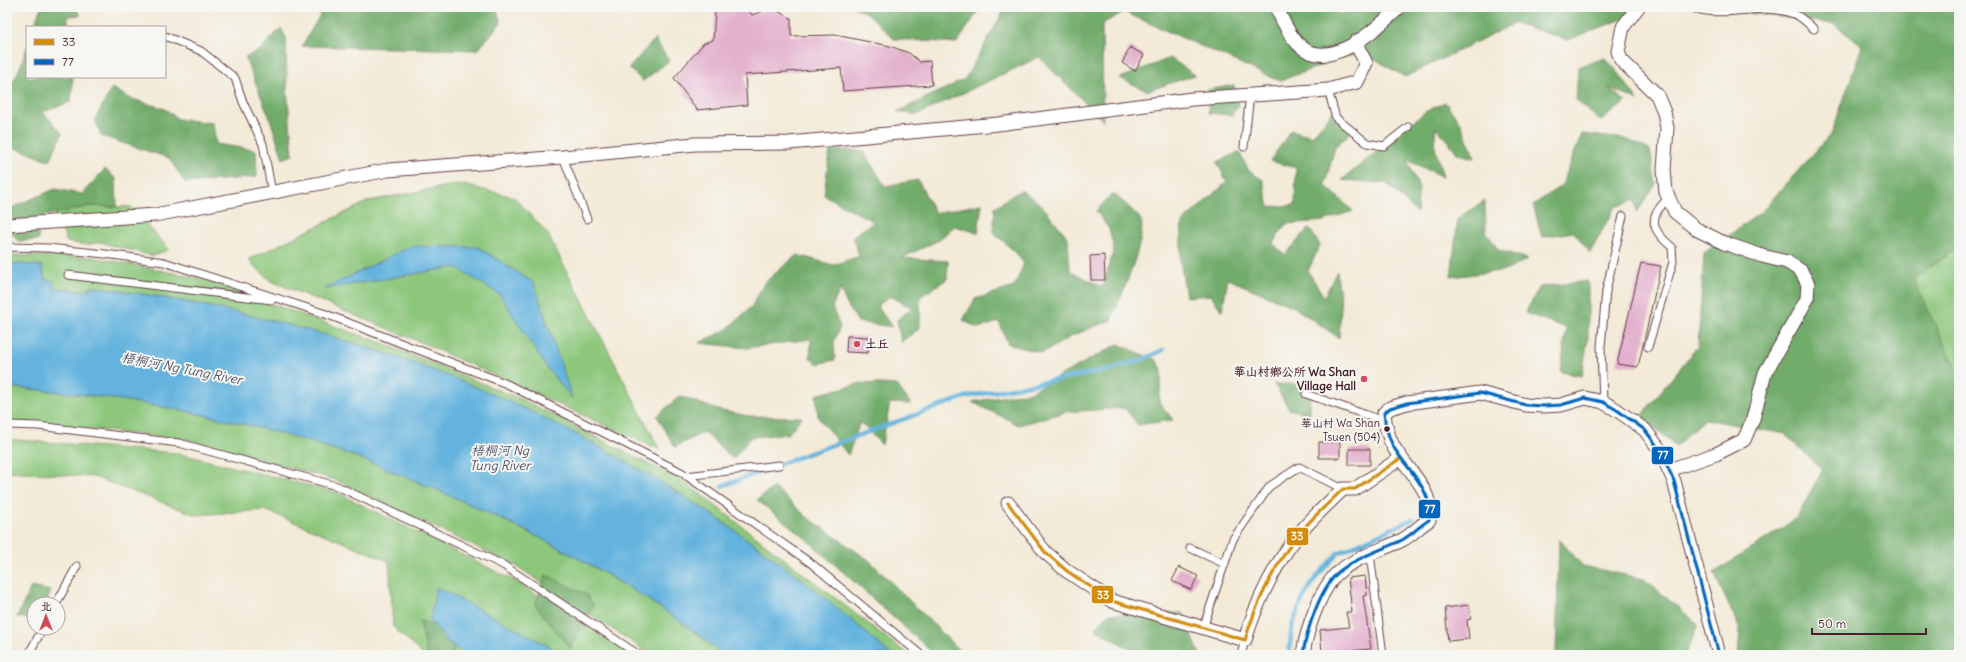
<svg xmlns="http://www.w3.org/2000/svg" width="1966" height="662" viewBox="0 0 1966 662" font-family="Delius,'LXGW WenKai TC',sans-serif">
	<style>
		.green { fill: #8cc77b; stroke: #6b7353 }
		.forest { fill: #71ac6b; stroke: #5e664b }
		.water { fill: #64b3de; stroke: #576984 }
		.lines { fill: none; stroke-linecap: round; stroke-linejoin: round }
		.stream { stroke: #64b3de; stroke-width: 4.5 }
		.building { fill: #e3b1cd }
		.lane-casing { stroke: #633d45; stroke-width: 9 }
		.street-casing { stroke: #633d45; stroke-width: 15 }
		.lane { stroke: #fff; stroke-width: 7 }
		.street { stroke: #fff; stroke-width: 13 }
		.bus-1-casing { stroke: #f6f6f2; stroke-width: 6 }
		.bus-2-casing { stroke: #f6f6f2; stroke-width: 6 }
		.bus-1 { stroke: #d48b09; stroke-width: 3 }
		.bus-2 { stroke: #0065bd; stroke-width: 3 }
		.poi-dot { fill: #d1495b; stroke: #f6f6f2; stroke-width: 1.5 }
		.bus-dot { fill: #4a1f2b; stroke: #f6f6f2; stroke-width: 1.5 }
		.labels { text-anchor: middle; stroke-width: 4; stroke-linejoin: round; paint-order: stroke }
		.bus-label { font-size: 11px; fill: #4a1f2b; stroke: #f6f6f2; text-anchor: end }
		.poi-label { font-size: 12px; font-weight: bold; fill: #4a1f2b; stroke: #f6f6f2; text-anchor: start }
		.water-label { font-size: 13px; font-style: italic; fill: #53536a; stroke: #f6f6f2 }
		.line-badge { stroke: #f6f6f2; stroke-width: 1.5 }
		.badge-label { font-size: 11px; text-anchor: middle; font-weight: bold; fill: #fff }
	</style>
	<rect width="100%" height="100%" fill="#f6f6f2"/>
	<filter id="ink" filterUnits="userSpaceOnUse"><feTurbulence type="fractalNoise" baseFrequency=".025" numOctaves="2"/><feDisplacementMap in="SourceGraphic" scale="8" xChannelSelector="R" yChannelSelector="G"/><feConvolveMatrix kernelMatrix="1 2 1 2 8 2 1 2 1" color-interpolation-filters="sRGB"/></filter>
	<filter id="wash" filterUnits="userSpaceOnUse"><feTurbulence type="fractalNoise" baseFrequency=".012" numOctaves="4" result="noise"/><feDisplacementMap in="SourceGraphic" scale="16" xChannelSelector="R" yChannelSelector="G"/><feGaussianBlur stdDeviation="0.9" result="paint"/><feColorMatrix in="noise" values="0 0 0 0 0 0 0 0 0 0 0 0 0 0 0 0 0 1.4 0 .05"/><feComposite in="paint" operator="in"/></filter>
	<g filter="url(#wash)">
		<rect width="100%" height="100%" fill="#f3ead7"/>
		<path class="green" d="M 459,184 L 514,197 L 547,233 L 660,450 L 418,341 L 271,281 L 248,260 L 369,201 Z
			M 90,206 L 131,207 L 169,249 L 153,256 L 100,242 L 87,245 L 67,242 L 55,213 Z
			M 1959,239 L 1959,369 L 1939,382 L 1845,307 Z
			M 7,255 L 93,257 L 199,278 L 385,344 L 523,400 L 686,483 L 909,655 L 891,655 C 777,551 647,464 506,401 C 487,392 467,385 447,377 C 332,332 213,303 90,286 L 89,291 L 54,288 L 45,280 L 42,266 L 7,263 Z
			M 7,387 C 125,396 242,418 354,456 C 369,461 384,468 398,474 C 437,489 474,506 512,524 C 586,560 660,602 724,655 L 652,655 L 518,567 L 336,480 L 184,439 L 48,425 L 7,423 Z
			M 7,439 L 176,453 L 336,492 L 517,582 L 632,655 L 423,655 L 393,627 L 389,561 L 265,510 L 196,515 L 94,477 L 7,471 Z"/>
		<path class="forest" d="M 46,7 L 74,7 L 81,15 L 68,16 L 68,27 L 34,27 L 40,9 Z
			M 325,7 L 496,7 L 501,22 L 478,50 L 302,46 Z
			M 853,7 L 981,7 L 957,43 L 894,39 L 867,13 Z
			M 1002,7 L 1331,7 L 1341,15 L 1344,7 L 1654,7 L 1568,40 L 1515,23 L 1405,77 L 1361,51 L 1280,81 L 1124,12 L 1102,24 L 1103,121 L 1039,57 L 917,115 L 897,112 L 965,79 L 1005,9 Z
			M 1700,7 L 1959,7 L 1959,247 L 1913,279 L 1957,370 L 1959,371 L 1959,655 L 1738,655 L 1740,630 L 1714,573 L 1797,518 L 1822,470 L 1785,434 L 1705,419 L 1676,446 L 1641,416 L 1698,346 L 1704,253 L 1760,213 L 1832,133 L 1862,46 L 1834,24 Z
			M 281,28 L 286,38 L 287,88 L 293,155 L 283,159 L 269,116 L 245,57 L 259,51 Z
			M 655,39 L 669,61 L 643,81 L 629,68 Z
			M 27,47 L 27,77 L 73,77 L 71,102 L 43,112 L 62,133 L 50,161 L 7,145 L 7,95 L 21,65 Z
			M 1170,58 L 1195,75 L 1147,91 L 1120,78 Z
			M 1605,58 L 1618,72 L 1638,101 L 1608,87 L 1626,102 L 1600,121 L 1576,100 L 1578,67 Z
			M 1234,85 L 1239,105 L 1232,115 L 1209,113 L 1207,90 Z
			M 112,88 L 129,98 L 165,109 L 178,119 L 213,123 L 216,144 L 256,150 L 257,177 L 185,183 L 169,158 L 101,136 L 95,119 Z
			M 1445,102 L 1461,124 L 1475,158 L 1458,154 L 1436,127 L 1434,144 L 1443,177 L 1407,160 L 1419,188 L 1417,213 L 1386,183 L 1342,180 L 1425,112 Z
			M 1335,109 L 1353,130 L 1335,147 L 1325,185 L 1353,211 L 1324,221 L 1286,224 L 1273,243 L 1285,255 L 1309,228 L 1320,245 L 1308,271 L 1324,297 L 1337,271 L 1341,307 L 1339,338 L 1294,307 L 1228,279 L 1222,311 L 1210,295 L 1186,297 L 1180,260 L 1182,222 L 1227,182 L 1217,162 L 1239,152 L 1249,171 L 1263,180 L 1269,207 L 1295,205 L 1296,168 L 1270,161 L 1291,130 L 1312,136 Z
			M 1582,134 L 1626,139 L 1650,150 L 1656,184 L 1637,212 L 1635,200 L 1615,207 L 1590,253 L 1574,232 L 1542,237 L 1533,205 L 1562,185 Z
			M 830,150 L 863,151 L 885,186 L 918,180 L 935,213 L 982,204 L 978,233 L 954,226 L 939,240 L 902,258 L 948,261 L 947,279 L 920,297 L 920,328 L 901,342 L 897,320 L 912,308 L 890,296 L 877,306 L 892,327 L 858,322 L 847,305 L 840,289 L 832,307 L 840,327 L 834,341 L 835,360 L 817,364 L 810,358 L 811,339 L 747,348 L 699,343 L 726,330 L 752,306 L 764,283 L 797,255 L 834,265 L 859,256 L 853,236 L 874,222 L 824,195 Z
			M 105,169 L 116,179 L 117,207 L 90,206 L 35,218 L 39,240 L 18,241 L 9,230 L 7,230 L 7,206 L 13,207 L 55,189 L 82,194 Z
			M 1021,190 L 1041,204 L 1068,238 L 1070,271 L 1103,287 L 1114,249 L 1109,229 L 1096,211 L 1113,193 C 1119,199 1139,214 1141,221 C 1147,238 1119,302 1111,320 L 1074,335 L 1042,353 L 1008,344 L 999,322 L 978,328 L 963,320 L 975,299 L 1014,287 L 1024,264 L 1016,253 L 993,232 L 995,207 Z
			M 1485,200 L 1486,231 L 1498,250 L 1528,259 L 1507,270 L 1451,277 L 1458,218 Z
			M 1588,281 L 1588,337 L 1582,376 L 1561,372 L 1566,328 L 1525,313 L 1540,287 Z
			M 1118,344 L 1156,360 L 1162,369 L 1159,402 L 1173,420 L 1138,425 L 1125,408 L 1066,412 L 1019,425 L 972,402 L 1030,392 Z
			M 862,383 L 897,385 L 911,404 L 890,403 L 882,445 L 860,422 L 848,455 L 818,417 L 816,395 Z
			M 1274,384 L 1310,384 L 1310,414 L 1289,409 Z
			M 680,396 L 718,410 L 749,416 L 802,417 L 788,434 L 751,437 L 733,459 L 704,432 L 675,447 L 657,416 Z
			M 774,487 L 807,517 L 870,561 L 964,655 L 935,655 L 804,537 L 757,500 Z
			M 1559,539 L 1583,566 L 1644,579 L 1698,624 L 1686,655 L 1647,655 L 1625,651 L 1596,655 L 1556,655 Z
			M 546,575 L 587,595 L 593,605 L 570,648 L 535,605 Z
			M 31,587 L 51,591 L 46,604 L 34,604 L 34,620 L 17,617 Z
			M 1183,613 L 1200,655 L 1136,655 L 1132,650 L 1095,629 L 1108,614 Z
			M 420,621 L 454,632 L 454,655 L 427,655 Z"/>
		<path class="water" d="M 411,246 L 478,247 L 534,283 L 572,398 L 547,368 L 500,295 L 456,267 L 324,289 Z
			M 7,263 L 42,266 L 45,280 L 53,281 L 54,288 L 89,291 L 90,286 C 232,306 374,341 506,400 C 647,464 777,551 891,655 L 724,655 C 660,602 586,560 512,524 C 474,506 437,489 398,474 C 384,468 369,461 354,456 C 242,418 125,396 7,387 Z
			M 436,587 L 551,647 L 559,655 L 465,655 L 446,640 L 430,620 Z"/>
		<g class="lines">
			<path class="stream" d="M 777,465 L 965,397 L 1103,371 L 1139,361 L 1163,350
				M 722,486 L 768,469
				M 1289,655 L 1292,626 L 1303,598 L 1317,576 L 1338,553 L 1413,519"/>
		</g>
		<g id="blocks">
			<path class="building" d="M 724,7 L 746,7 L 752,15 L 772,8 L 791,18 L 791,36 L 835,35 L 890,46 L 909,53 L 920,62 L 930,61 L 932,85 L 843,91 L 841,68 L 745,75 L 747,105 L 697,110 L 674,78 L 704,43 L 713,40 L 715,12 Z
				M 1130,47 L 1144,55 L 1135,71 L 1122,63 Z
				M 1104,255 L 1105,280 L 1091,280 L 1090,256 Z
				M 1641,263 L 1661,266 L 1638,367 L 1617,364 Z
				M 847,336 L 868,337 L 868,353 L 846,352 Z
				M 1319,442 L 1340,442 L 1340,458 L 1319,458 Z
				M 1349,449 L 1370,449 L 1370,465 L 1349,465 Z
				M 1179,567 L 1198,576 L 1191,590 L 1172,581 Z
				M 1365,576 L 1367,595 L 1363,596 L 1371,649 L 1322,653 L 1320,630 L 1349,627 L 1346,612 L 1352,612 L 1348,578 Z
				M 1469,605 L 1471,619 L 1467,620 L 1469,639 L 1448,641 L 1445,608 Z"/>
		</g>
	</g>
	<g filter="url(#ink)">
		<use href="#blocks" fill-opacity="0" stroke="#633d45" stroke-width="1"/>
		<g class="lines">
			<g class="lane-casing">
				<path id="lane" d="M 1690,7 C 1724,20 1761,1 1794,14 C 1802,17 1808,24 1814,29
					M 165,36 L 201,51 L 235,78 L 243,102 L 263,144 L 272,193
					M 1328,90 L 1336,118 L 1367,143 L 1384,146 L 1408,127
					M 1244,147 L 1250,95
					M 563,157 L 587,219
					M 7,247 L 48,248 L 105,254 L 164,262 L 323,313 L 507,384 L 681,472 L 812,564 L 921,655
					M 68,275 L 272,300
					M 1648,347 L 1673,262 L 1672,247 C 1651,230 1647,217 1669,198
					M 1306,394 L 1384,421
					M 1603,402 L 1601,347 L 1606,291 L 1623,216
					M 7,425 L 38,426 L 179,443 L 337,486 L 503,565 L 639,655
					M 686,476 L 779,465
					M 1190,548 L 1225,564
					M 1370,554 L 1383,655
					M 56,604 L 77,566
					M 1203,628 L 1233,539 L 1270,486 L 1299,467 L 1343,489
					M 28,655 L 43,628
					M 1241,655 L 1245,640"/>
			</g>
			<g class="street-casing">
				<path id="street" d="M 1276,7 C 1282,19 1288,34 1298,44 C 1329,75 1377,28 1400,7
					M 1638,7 L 1623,27 L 1618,51 L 1621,60 L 1657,95 L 1664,112 L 1667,128 L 1664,170 L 1666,192 L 1675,212 L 1696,229 L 1724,243 L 1762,256 L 1787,262 L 1801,271 L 1808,284 L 1807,299 L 1765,373 L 1753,419 L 1744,440 L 1716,454 L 1669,470
					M 7,225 L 155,215 L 388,170 L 563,157 L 695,144 L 789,143 L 998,124 L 1192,99 L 1328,90 L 1357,82 L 1366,63 L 1355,42
					M 1008,503 L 1045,552 L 1067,571 L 1112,601 L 1245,640 C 1256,603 1278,557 1304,528 C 1316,514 1330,502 1343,489 L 1355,489 L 1401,458
					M 1303,655 C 1306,631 1321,585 1341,570 C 1359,556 1382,550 1402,540 C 1412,535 1419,526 1429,520 C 1435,491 1406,469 1393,446 C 1388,436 1385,425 1384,413 L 1390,408 L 1407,403 L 1480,393 L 1526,405 L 1543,406 L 1561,405 L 1585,398 L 1603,402 L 1617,410 L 1645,430 L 1660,450 L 1674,481 L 1719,655"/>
			</g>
			<use href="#lane" class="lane"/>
			<use href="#street" class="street"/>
			<g class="bus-1-casing">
				<path id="bus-1" d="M 1008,503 L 1045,552 L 1067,571 L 1112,601 L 1245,640 C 1256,603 1278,557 1304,528 C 1316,514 1330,502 1343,489 L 1355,489 L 1401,458"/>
			</g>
			<g class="bus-2-casing">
				<path id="bus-2" d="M 1303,655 C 1306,631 1321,585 1341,570 C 1359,556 1382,550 1402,540 C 1412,535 1419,526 1429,520 C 1435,491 1406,469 1393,446 C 1388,436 1385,425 1384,413 L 1390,408 L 1407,403 L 1480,393 L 1526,405 L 1543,406 L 1561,405 L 1585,398 L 1603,402 L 1617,410 L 1645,430 L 1660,450 L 1674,481 L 1719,655"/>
			</g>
			<use href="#bus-1" class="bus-1"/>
			<use href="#bus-2" class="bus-2"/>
		</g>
	</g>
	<g class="poi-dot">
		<circle cx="857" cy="344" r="4"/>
		<circle cx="1364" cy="379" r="4"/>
	</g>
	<circle class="bus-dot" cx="1387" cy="429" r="3.5"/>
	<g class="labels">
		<g class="bus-label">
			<text x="1380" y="427">華山村 Wa Shan<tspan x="1380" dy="14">Tsuen (504)</tspan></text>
		</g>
		<g class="poi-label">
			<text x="865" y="348">土丘</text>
			<text x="1356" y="376" text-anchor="end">華山村鄉公所 Wa Shan<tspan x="1356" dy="14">Village Hall</tspan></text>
		</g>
		<g class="water-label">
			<text transform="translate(182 368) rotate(11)" y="5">梧桐河 Ng Tung River</text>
			<text x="500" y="455">梧桐河 Ng<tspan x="500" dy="15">Tung River</tspan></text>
		</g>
	</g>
	<g class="line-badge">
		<rect x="1651" y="446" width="23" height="19" rx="4" fill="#0065bd"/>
		<rect x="1418" y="499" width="23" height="20" rx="4" fill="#0065bd"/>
		<rect x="1286" y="527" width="23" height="19" rx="4" fill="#d48b09"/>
		<rect x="1091" y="585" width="23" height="19" rx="4" fill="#d48b09"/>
	</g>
	<g class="badge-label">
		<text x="1663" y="459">77</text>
		<text x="1430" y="513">77</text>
		<text x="1297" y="540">33</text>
		<text x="1103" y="599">33</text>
	</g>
	<rect width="1966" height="662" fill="none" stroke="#f6f6f2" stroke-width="24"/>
	<rect x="26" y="26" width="140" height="52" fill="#f6f6f2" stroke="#b1a0a2"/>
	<rect x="34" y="39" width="20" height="6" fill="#d48b09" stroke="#b1a0a2"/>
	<text x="62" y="46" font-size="12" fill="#4a1f2b">33</text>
	<rect x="34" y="59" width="20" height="6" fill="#0065bd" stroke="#b1a0a2"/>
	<text x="62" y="66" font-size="12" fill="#4a1f2b">77</text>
	<g transform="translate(46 616)"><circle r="19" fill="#f6f6f2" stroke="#b1a0a2"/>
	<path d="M0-3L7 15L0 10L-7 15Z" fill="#d1495b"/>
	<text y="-6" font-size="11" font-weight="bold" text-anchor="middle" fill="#4a1f2b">北</text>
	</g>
	<path d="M1812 628v6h114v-6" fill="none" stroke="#4a1f2b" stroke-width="2"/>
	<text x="1818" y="628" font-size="12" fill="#4a1f2b" stroke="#f6f6f2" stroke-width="3" paint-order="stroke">50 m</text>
</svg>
